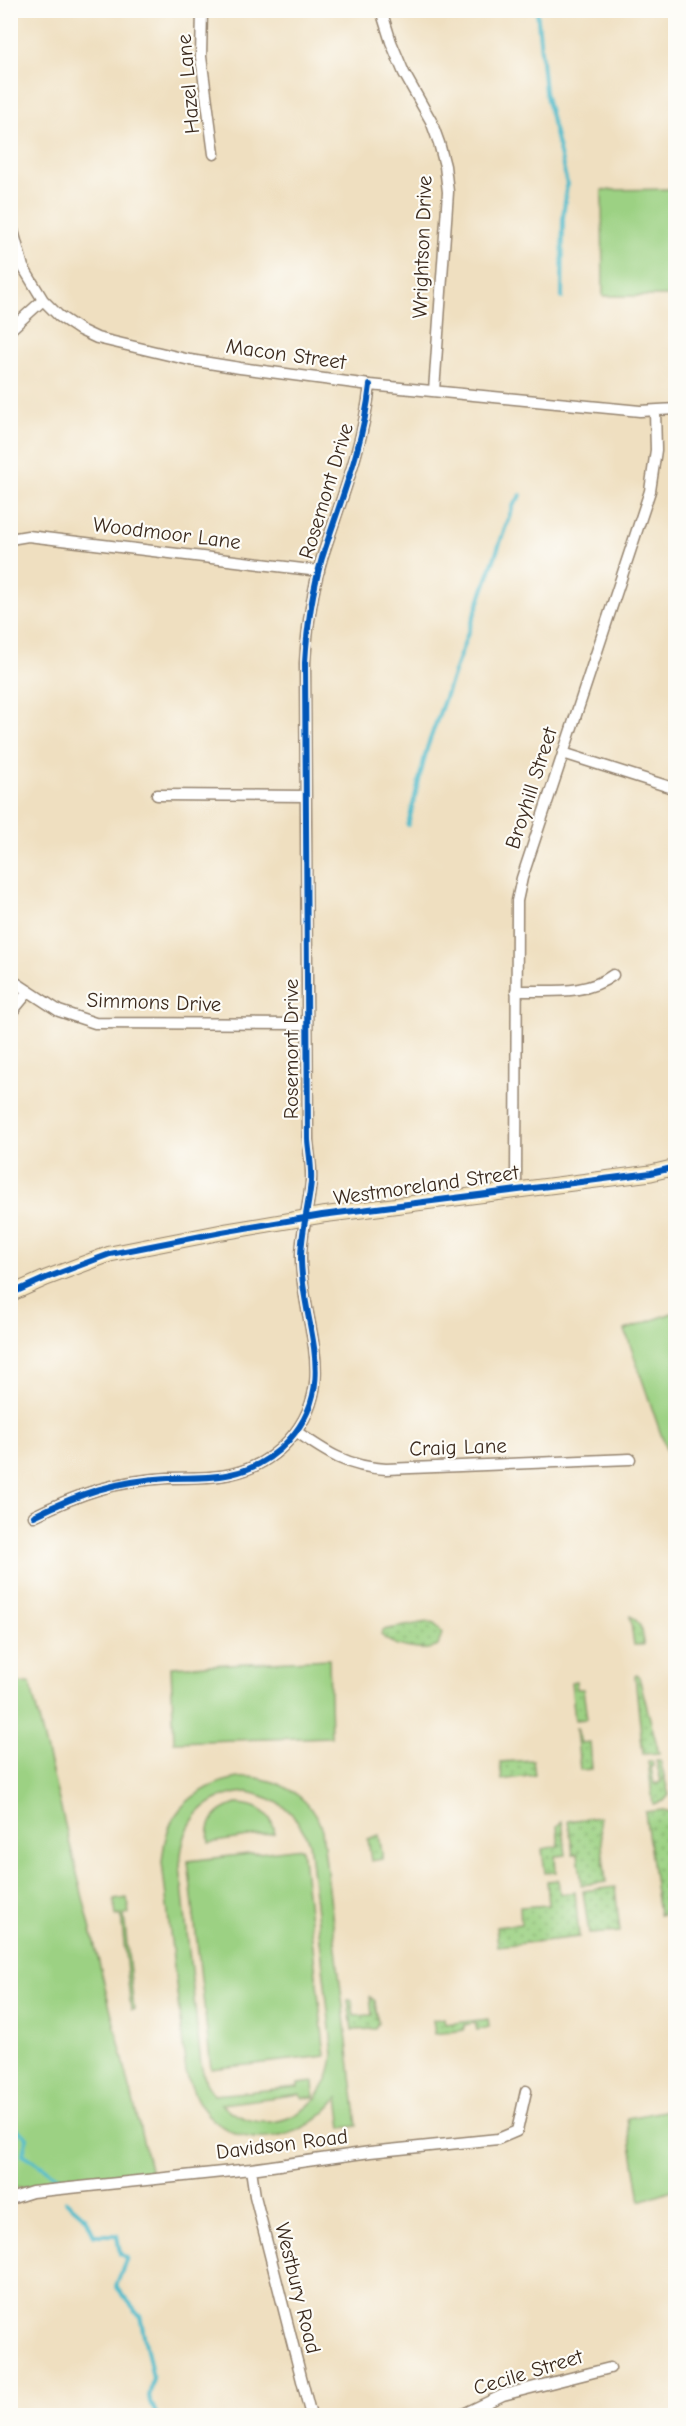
<svg xmlns="http://www.w3.org/2000/svg" width="686" height="2426" viewBox="0 0 686 2426" font-family="'Comic Neue',sans-serif">
	<style>
		.grass { fill: url(#grass-dots); stroke: #6c7e50; stroke-width: 1.5 }
		.park { fill: #9cd183; stroke: #6c7e50; stroke-width: 1.5; fill-rule: evenodd }
		.lines { fill: none; stroke-linecap: round; stroke-linejoin: round }
		.stream { stroke: #4fbbca; stroke-width: 4 }
		.street-casing { stroke: #95846f; stroke-width: 13 }
		.secondary-casing { stroke: #95846f; stroke-width: 17 }
		.street { stroke: #fff; stroke-width: 10 }
		.secondary { stroke: #f7e8c3; stroke-width: 15 }
		.cycleway-casing { stroke: #fdfcf7; stroke-width: 10 }
		.cycleway { stroke: #0057b8; stroke-width: 6 }
		.labels { text-anchor: middle; stroke-width: 4.5; stroke-linejoin: round; paint-order: stroke }
		.street-label { font-size: 21px; fill: #3b2a1e; stroke: #fdfcf7 }
	</style>
	<defs>
		<pattern id="grass-dots" width="8" height="8" patternUnits="userSpaceOnUse" patternTransform="scale(1.5)"><rect width="8" height="8" fill="#9cd183"/><path d="M2 2h.1M6 6h.1" fill="none" stroke="#80aa6b" stroke-width="1.8" stroke-linecap="round"/></pattern>
	</defs>
	<rect width="100%" height="100%" fill="#fdfcf7"/>
	<filter id="ink" filterUnits="userSpaceOnUse"><feTurbulence type="fractalNoise" baseFrequency=".0167" numOctaves="2"/><feDisplacementMap in="SourceGraphic" scale="12" xChannelSelector="R" yChannelSelector="G"/><feConvolveMatrix kernelMatrix="1 2 1 2 8 2 1 2 1" color-interpolation-filters="sRGB"/></filter>
	<filter id="wash" filterUnits="userSpaceOnUse"><feTurbulence type="fractalNoise" baseFrequency=".008" numOctaves="4" result="noise"/><feDisplacementMap in="SourceGraphic" scale="24" xChannelSelector="R" yChannelSelector="G"/><feGaussianBlur stdDeviation="1.35" result="paint"/><feColorMatrix in="noise" values="0 0 0 0 0 0 0 0 0 0 0 0 0 0 0 0 0 1.4 0 .05"/><feComposite in="paint" operator="in"/></filter>
	<g filter="url(#wash)">
		<rect width="100%" height="100%" fill="#efdfc0"/>
		<path class="grass" d="M 630,1616 C 641,1622 644,1633 643,1645 L 634,1645 Z
			M 427,1622 L 435,1624 L 442,1633 L 438,1646 C 427,1654 387,1646 381,1634 L 383,1630 Z
			M 637,1675 L 639,1677 L 659,1753 L 643,1754 L 635,1676 Z
			M 576,1681 L 577,1689 L 583,1689 L 587,1719 L 575,1720 L 571,1682 Z
			M 576,1728 L 577,1728 L 581,1743 L 590,1742 L 592,1769 L 580,1770 Z
			M 533,1760 L 535,1775 L 502,1780 L 500,1762 Z
			M 656,1760 L 660,1760 L 669,1795 L 664,1801 L 653,1804 L 648,1761 L 652,1761 L 653,1766 L 651,1767 L 654,1784 L 661,1782 Z
			M 663,1810 L 674,1813 L 675,1819 L 676,1913 L 659,1915 L 645,1812 Z
			M 599,1817 L 606,1882 L 582,1885 L 578,1854 L 573,1854 L 568,1821 Z
			M 562,1821 L 566,1855 L 555,1856 L 556,1872 L 545,1873 L 542,1849 L 559,1846 L 557,1826 Z
			M 379,1835 L 383,1859 L 371,1861 L 368,1839 Z
			M 558,1880 L 560,1894 L 575,1892 L 579,1937 L 498,1946 L 496,1927 L 521,1924 L 520,1907 L 549,1905 L 547,1881 Z
			M 615,1887 L 620,1932 L 589,1934 L 583,1891 Z
			M 370,1997 L 375,2001 L 378,2024 L 375,2029 L 352,2030 L 348,2000 L 352,2000 L 354,2016 L 372,2015 Z
			M 444,2018 L 445,2024 L 488,2019 L 489,2027 L 477,2030 L 475,2023 L 464,2025 L 464,2030 L 435,2034 L 433,2020 Z"/>
		<path class="park" d="M 675,189 L 675,296 L 603,296 L 602,190 Z
			M 675,1312 L 676,1312 L 675,1475 L 625,1330 Z
			M 329,1659 L 331,1737 L 174,1742 L 171,1667 Z
			M 30,1683 L 151,2173 L 11,2189 L 10,1684 Z
			M 248,1777 C 281,1779 312,1798 322,1830 L 357,2126 L 342,2128 L 338,2098 C 305,2142 237,2157 201,2106 C 194,2096 190,2084 186,2072 L 162,1862 C 163,1853 164,1843 167,1834 C 177,1799 214,1779 248,1777 ZM 248,1792 C 282,1800 295,1811 309,1842 L 333,2055 C 328,2113 267,2144 221,2104 L 300,2094 L 301,2098 L 314,2097 L 313,2082 L 298,2084 L 298,2087 L 214,2095 L 206,2083 L 201,2065 L 180,1866 C 182,1822 202,1795 248,1792 Z
			M 236,1804 C 255,1804 272,1812 275,1833 L 209,1843 C 206,1821 216,1811 236,1804 Z
			M 302,1848 L 325,2056 L 211,2069 L 188,1861 Z
			M 127,1898 L 129,1914 L 124,1915 L 134,2010 L 131,2010 L 121,1915 L 116,1916 L 114,1900 Z
			M 675,2109 L 675,2189 L 640,2201 L 627,2118 Z"/>
		<g class="lines">
			<path class="stream" d="M 537,10 L 545,92 L 567,183 L 563,218 L 562,298
				M 408,825 L 427,748 L 513,506 L 521,495
				M 10,2124 L 27,2137 L 23,2154 L 60,2179
				M 66,2201 L 86,2218 L 94,2235 L 117,2235 L 120,2254 L 127,2258 L 116,2286 L 140,2316 L 153,2378 L 149,2397 L 157,2416"/>
		</g>
	</g>
	<g filter="url(#ink)">
		<g class="lines">
			<g class="street-casing">
				<path id="street" d="M 202,10 L 201,57 L 214,154
					M 381,10 L 391,42 L 404,73 L 431,121 L 439,143 L 445,166 L 448,192 L 434,391
					M 10,169 L 12,227 L 23,267 L 43,300 L 59,316 L 80,330 L 97,338 L 190,360 L 240,368 L 370,385 L 640,411 L 676,409
					M 10,330 L 43,300
					M 10,539 L 28,536 L 319,571
					M 563,753 L 676,789
					M 157,795 L 305,796
					M 10,979 L 59,1011 L 95,1023 L 307,1024
					M 516,991 C 549,990 585,996 613,975
					M 10,1014 L 29,991
					M 516,1189 L 517,901 L 522,878 L 650,491 L 656,450 L 655,411
					M 297,1432 C 327,1453 348,1467 386,1469 L 630,1459
					M 34,1516 C 80,1493 116,1481 168,1478 C 189,1477 211,1479 231,1474 C 254,1469 274,1457 289,1440 C 341,1382 301,1323 301,1258 C 301,1232 309,1206 311,1181 C 312,1168 309,1153 308,1140 L 305,663 C 307,628 312,592 322,558 C 341,499 363,447 370,385
					M 251,2169 L 255,2196 L 311,2416
					M 10,2199 L 32,2192 L 251,2169 L 370,2152 L 498,2139 L 517,2131 L 526,2091
					M 459,2416 L 503,2395 L 610,2368"/>
			</g>
			<g class="secondary-casing">
				<path id="secondary" d="M 10,1294 L 46,1278 L 110,1254 L 222,1232 L 322,1215 L 651,1173 L 676,1167"/>
			</g>
			<use href="#street" class="street"/>
			<use href="#secondary" class="secondary"/>
			<g class="cycleway-casing">
				<path id="cycleway" d="M 10,1294 L 46,1278 L 110,1254 L 222,1232 L 322,1215 L 651,1173 L 676,1167
					M 34,1516 C 80,1493 116,1481 168,1478 C 189,1477 211,1479 231,1474 C 254,1469 274,1457 289,1440 C 341,1382 301,1323 301,1258 C 301,1232 309,1206 311,1181 C 312,1168 309,1153 308,1140 L 305,663 C 307,628 312,592 322,558 C 341,499 363,447 370,385"/>
			</g>
			<use href="#cycleway" class="cycleway"/>
		</g>
	</g>
	<g class="labels">
		<g class="street-label">
			<text transform="translate(188 84) rotate(-95)" y="7">Hazel Lane</text>
			<text transform="translate(422 247) rotate(-88)" y="7">Wrightson Drive</text>
			<text transform="translate(286 354) rotate(8)" y="7">Macon Street</text>
			<text transform="translate(326 491) rotate(-73)" y="7">Rosemont Drive</text>
			<text transform="translate(167 533) rotate(7)" y="7">Woodmoor Lane</text>
			<text transform="translate(531 788) rotate(-72)" y="7">Broyhill Street</text>
			<text transform="translate(154 1002) rotate(2)" y="7">Simmons Drive</text>
			<text transform="translate(291 1049) rotate(-90)" y="7">Rosemont Drive</text>
			<text transform="translate(426 1185) rotate(-8)" y="7">Westmoreland Street</text>
			<text transform="translate(458 1447) rotate(-2)" y="7">Craig Lane</text>
			<text transform="translate(282 2144) rotate(-7)" y="7">Davidson Road</text>
			<text transform="translate(298 2288) rotate(76)" y="7">Westbury Road</text>
			<text transform="translate(528 2372) rotate(-17)" y="7">Cecile Street</text>
		</g>
	</g>
	<rect width="686" height="2426" fill="none" stroke="#fdfcf7" stroke-width="36"/>
</svg>
